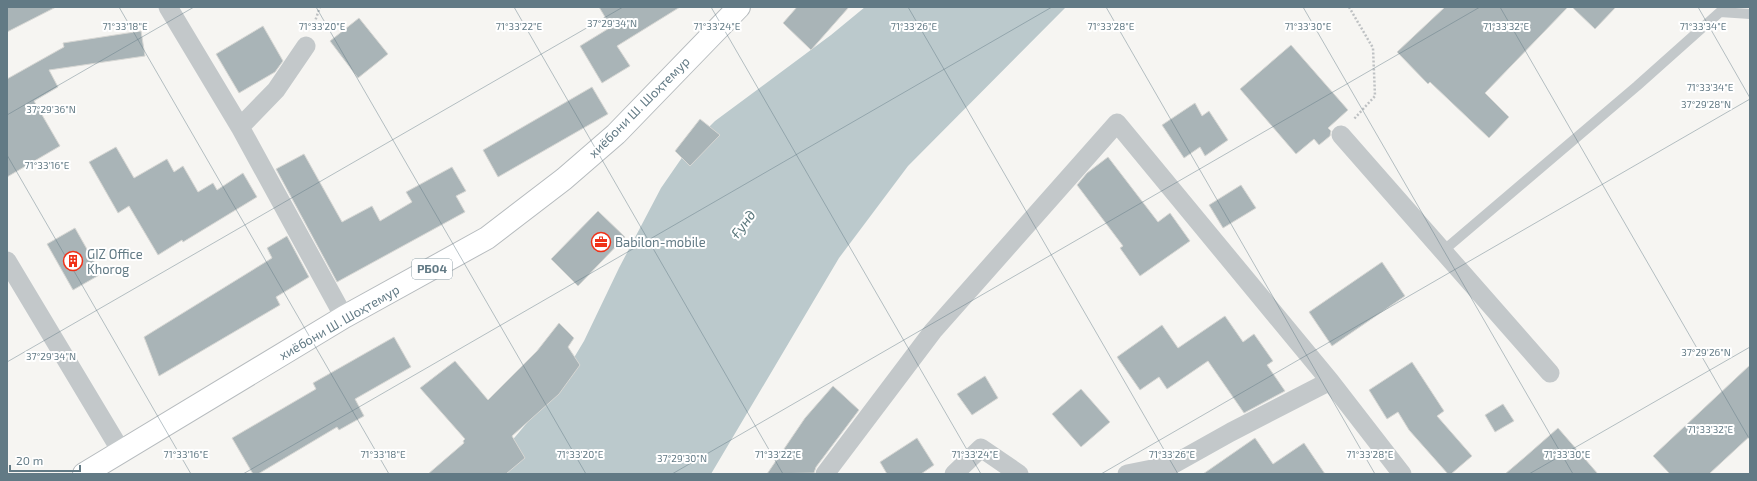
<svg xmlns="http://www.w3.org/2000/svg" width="1757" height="481" viewBox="0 0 1757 481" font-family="'Exo 2',sans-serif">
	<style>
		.water { fill: #bbc9cc }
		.building { fill: #a9b4b7; stroke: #d7d7d4 }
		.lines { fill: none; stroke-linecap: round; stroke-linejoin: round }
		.primary-casing { stroke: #b6bbbe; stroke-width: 24 }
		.path { stroke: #bec1c3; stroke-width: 2.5; stroke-dasharray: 2 2; stroke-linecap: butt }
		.service { stroke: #c3c8ca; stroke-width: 10 }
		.minor { stroke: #c3c8ca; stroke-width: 19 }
		.primary { stroke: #fff; stroke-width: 22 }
		.ticks { fill: none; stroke: #627a85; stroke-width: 1; stroke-opacity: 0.45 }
		.labels { text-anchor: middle; stroke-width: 4; stroke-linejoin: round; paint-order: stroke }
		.shield { fill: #fff; stroke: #91a2aa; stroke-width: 1 }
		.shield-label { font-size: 12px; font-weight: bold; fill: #627a85 }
		.street-label { font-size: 13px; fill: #627a85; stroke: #fff }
		.poi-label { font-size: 13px; fill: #627a85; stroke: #fff; text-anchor: start }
		.water-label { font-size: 14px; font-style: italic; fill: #59767b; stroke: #fff }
		.ticks-label { font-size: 10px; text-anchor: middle; fill: #627a85; stroke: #fff; stroke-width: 4; stroke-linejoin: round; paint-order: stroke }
	</style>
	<rect width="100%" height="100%" fill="#f6f5f2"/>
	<path class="water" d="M 865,7 L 1066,7 L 908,166 L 839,258 L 711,474 L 485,474 L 493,463 L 554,391 L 584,341 L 619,268 L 661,188 L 690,146 L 715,121 L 831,35 Z"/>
	<path class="building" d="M 7,7 L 56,7 L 7,32 Z
		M 599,7 L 680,7 L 617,46 L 630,66 L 602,83 L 580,46 L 611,27 Z
		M 797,7 L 849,7 L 811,50 L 783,23 Z
		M 1445,7 L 1568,7 L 1485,93 L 1509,117 L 1489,138 L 1430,82 L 1428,84 L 1397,52 Z
		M 1572,7 L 1616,7 L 1595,29 Z
		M 359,18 L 388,54 L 358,78 L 330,41 Z
		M 263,26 L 283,61 L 275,72 L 239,93 L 216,54 Z
		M 141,31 L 145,56 L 49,70 L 58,87 L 34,101 L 60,146 L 7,177 L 7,79 L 64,47 L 63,43 Z
		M 1291,45 L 1348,110 L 1328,128 L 1331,131 L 1330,136 L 1319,145 L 1314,139 L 1296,154 L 1240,89 Z
		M 592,87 L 608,114 L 498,177 L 483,150 Z
		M 1195,103 L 1202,116 L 1209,111 L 1228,140 L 1205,156 L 1200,147 L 1184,158 L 1162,125 Z
		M 700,119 L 720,135 L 690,166 L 675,151 Z
		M 116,147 L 134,178 L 167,159 L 174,172 L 183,166 L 198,192 L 213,183 L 217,190 L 243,173 L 257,197 L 183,242 L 182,240 L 158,255 L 129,206 L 118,213 L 89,162 Z
		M 304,154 L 342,222 L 372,206 L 380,221 L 412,202 L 406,192 L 452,167 L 466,191 L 456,196 L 465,212 L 337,282 L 276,169 Z
		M 1108,157 L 1158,222 L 1170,213 L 1190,241 L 1140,276 L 1120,248 L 1123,246 L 1077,185 L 1087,173 Z
		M 1241,185 L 1256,208 L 1223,228 L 1209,205 Z
		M 598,211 L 625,237 L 578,286 L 551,259 Z
		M 75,228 L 101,274 L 73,290 L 47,244 Z
		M 287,236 L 309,277 L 276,297 L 280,305 L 159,376 L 144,337 L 272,258 L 267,248 Z
		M 1382,262 L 1405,296 L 1332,346 L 1309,312 Z
		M 1225,316 L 1243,342 L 1254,334 L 1273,361 L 1267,365 L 1285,391 L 1244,413 L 1208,361 L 1167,389 L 1159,377 L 1140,390 L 1117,357 L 1162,325 L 1178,348 Z
		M 559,323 L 574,338 L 568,347 L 580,365 L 559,394 L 512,436 L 525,458 L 506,474 L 428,474 L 464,443 L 463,441 L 465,439 L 420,388 L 455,361 L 488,400 L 537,351 Z
		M 394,337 L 411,367 L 355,399 L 364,416 L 339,430 L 337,427 L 258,474 L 253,474 L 232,438 L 316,389 L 313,383 Z
		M 1412,362 L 1444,411 L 1437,416 L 1472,456 L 1451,474 L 1448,474 L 1409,430 L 1398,412 L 1387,419 L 1369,390 Z
		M 1750,365 L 1750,436 L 1709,474 L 1670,474 L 1653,456 Z
		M 985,376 L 998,398 L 972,415 L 957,394 Z
		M 833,386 L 859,410 L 816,467 L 814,473 L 767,474 L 805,418 Z
		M 1081,389 L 1110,422 L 1081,447 L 1052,414 Z
		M 1503,404 L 1514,421 L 1495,432 L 1485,415 Z
		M 1558,428 L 1598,474 L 1505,474 L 1525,457 Z
		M 917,438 L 934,465 L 921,474 L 887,474 L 880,462 Z
		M 1255,438 L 1273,464 L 1304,443 L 1325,474 L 1203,474 Z"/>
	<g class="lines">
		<g class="primary-casing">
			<path id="primary" d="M 84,474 L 344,317 L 487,238 L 564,179 L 616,134 L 739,7"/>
		</g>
		<path class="path" d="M 1349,7 L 1373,48 L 1375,96 L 1354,119
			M 313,27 L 320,7"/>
		<path class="service" d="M 1443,251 L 1637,86 L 1720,12 L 1750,14"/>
		<path class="minor" d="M 168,7 L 240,127 L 344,317
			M 240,127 L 276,90 L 306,46
			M 1341,135 L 1550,373
			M 7,261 L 121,451
			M 825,474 L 933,331 L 1117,123 L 1330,381 L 1402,474
			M 954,474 L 981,448 L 1019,474
			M 1127,474 L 1172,465 L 1231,432 L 1330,381"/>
		<use href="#primary" class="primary"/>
	</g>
	<path class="ticks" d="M 119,7 L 389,474M 316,7 L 586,474M 514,7 L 783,474M 711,7 L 981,474M 908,7 L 1178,474M 1106,7 L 1375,474M 1303,7 L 1573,474M 1500,7 L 1750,440M 1698,7 L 1750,98M 7,115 L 194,7M 7,155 L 191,474M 7,362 L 623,7M 243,474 L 1052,7M 672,474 L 1480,7M 1101,474 L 1750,99M 1529,474 L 1750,347"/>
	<defs>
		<g id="office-ring" transform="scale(1)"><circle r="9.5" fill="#fff" stroke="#f03118" stroke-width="1.5"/><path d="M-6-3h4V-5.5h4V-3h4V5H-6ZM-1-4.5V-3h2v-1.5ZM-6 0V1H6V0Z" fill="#f03118"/></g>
		<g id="building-ring" transform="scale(1)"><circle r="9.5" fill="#fff" stroke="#f03118" stroke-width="1.5"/><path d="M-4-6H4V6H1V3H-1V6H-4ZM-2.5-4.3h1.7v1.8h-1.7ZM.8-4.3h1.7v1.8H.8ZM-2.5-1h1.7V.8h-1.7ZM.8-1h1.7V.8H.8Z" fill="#f03118"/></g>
	</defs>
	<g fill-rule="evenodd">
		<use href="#office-ring" x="601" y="242"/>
		<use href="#building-ring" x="73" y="261"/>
	</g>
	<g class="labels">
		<rect class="shield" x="412" y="259" width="40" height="20" rx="3"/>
		<g class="shield-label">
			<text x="432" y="273">РБ04</text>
		</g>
		<g class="street-label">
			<text transform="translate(639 107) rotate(-45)" y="5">хиёбони Ш. Шоҳтемур</text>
			<text transform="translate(339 322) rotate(-30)" y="5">хиёбони Ш. Шоҳтемур</text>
		</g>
		<g class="poi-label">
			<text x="615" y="247">Babilon-mobile</text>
			<text x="87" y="259">GIZ Office<tspan x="87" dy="15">Khorog</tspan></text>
		</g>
		<g class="water-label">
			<text transform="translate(743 224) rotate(-53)" y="5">Ғунд</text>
		</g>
	</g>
	<g class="ticks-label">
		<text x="612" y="27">37°29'34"N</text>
		<text x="519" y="30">71°33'22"E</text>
		<text x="717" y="30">71°33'24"E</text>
		<text x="914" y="30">71°33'26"E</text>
		<text x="125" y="30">71°33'18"E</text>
		<text x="322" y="30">71°33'20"E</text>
		<text x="1111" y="30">71°33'28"E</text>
		<text x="1308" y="30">71°33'30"E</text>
		<text x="1506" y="30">71°33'32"E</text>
		<text x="1703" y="30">71°33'34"E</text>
		<text x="1710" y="91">71°33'34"E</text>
		<text x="1706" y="108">37°29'28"N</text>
		<text x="51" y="113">37°29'36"N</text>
		<text x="47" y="169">71°33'16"E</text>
		<text x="1706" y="356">37°29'26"N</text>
		<text x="51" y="360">37°29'34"N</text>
		<text x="1710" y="433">71°33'32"E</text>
		<text x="186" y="458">71°33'16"E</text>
		<text x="383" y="458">71°33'18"E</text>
		<text x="580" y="458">71°33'20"E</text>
		<text x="778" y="458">71°33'22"E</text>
		<text x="975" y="458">71°33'24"E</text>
		<text x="1172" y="458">71°33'26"E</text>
		<text x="1370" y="458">71°33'28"E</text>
		<text x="1567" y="458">71°33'30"E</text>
		<text x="682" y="462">37°29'30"N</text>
	</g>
	<rect width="1757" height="481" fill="none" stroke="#627a85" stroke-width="16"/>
	<path d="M10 465v6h70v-6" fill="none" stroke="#627a85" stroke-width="2"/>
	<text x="16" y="465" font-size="12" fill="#627a85" stroke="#ffffff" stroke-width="3" paint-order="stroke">20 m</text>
</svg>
